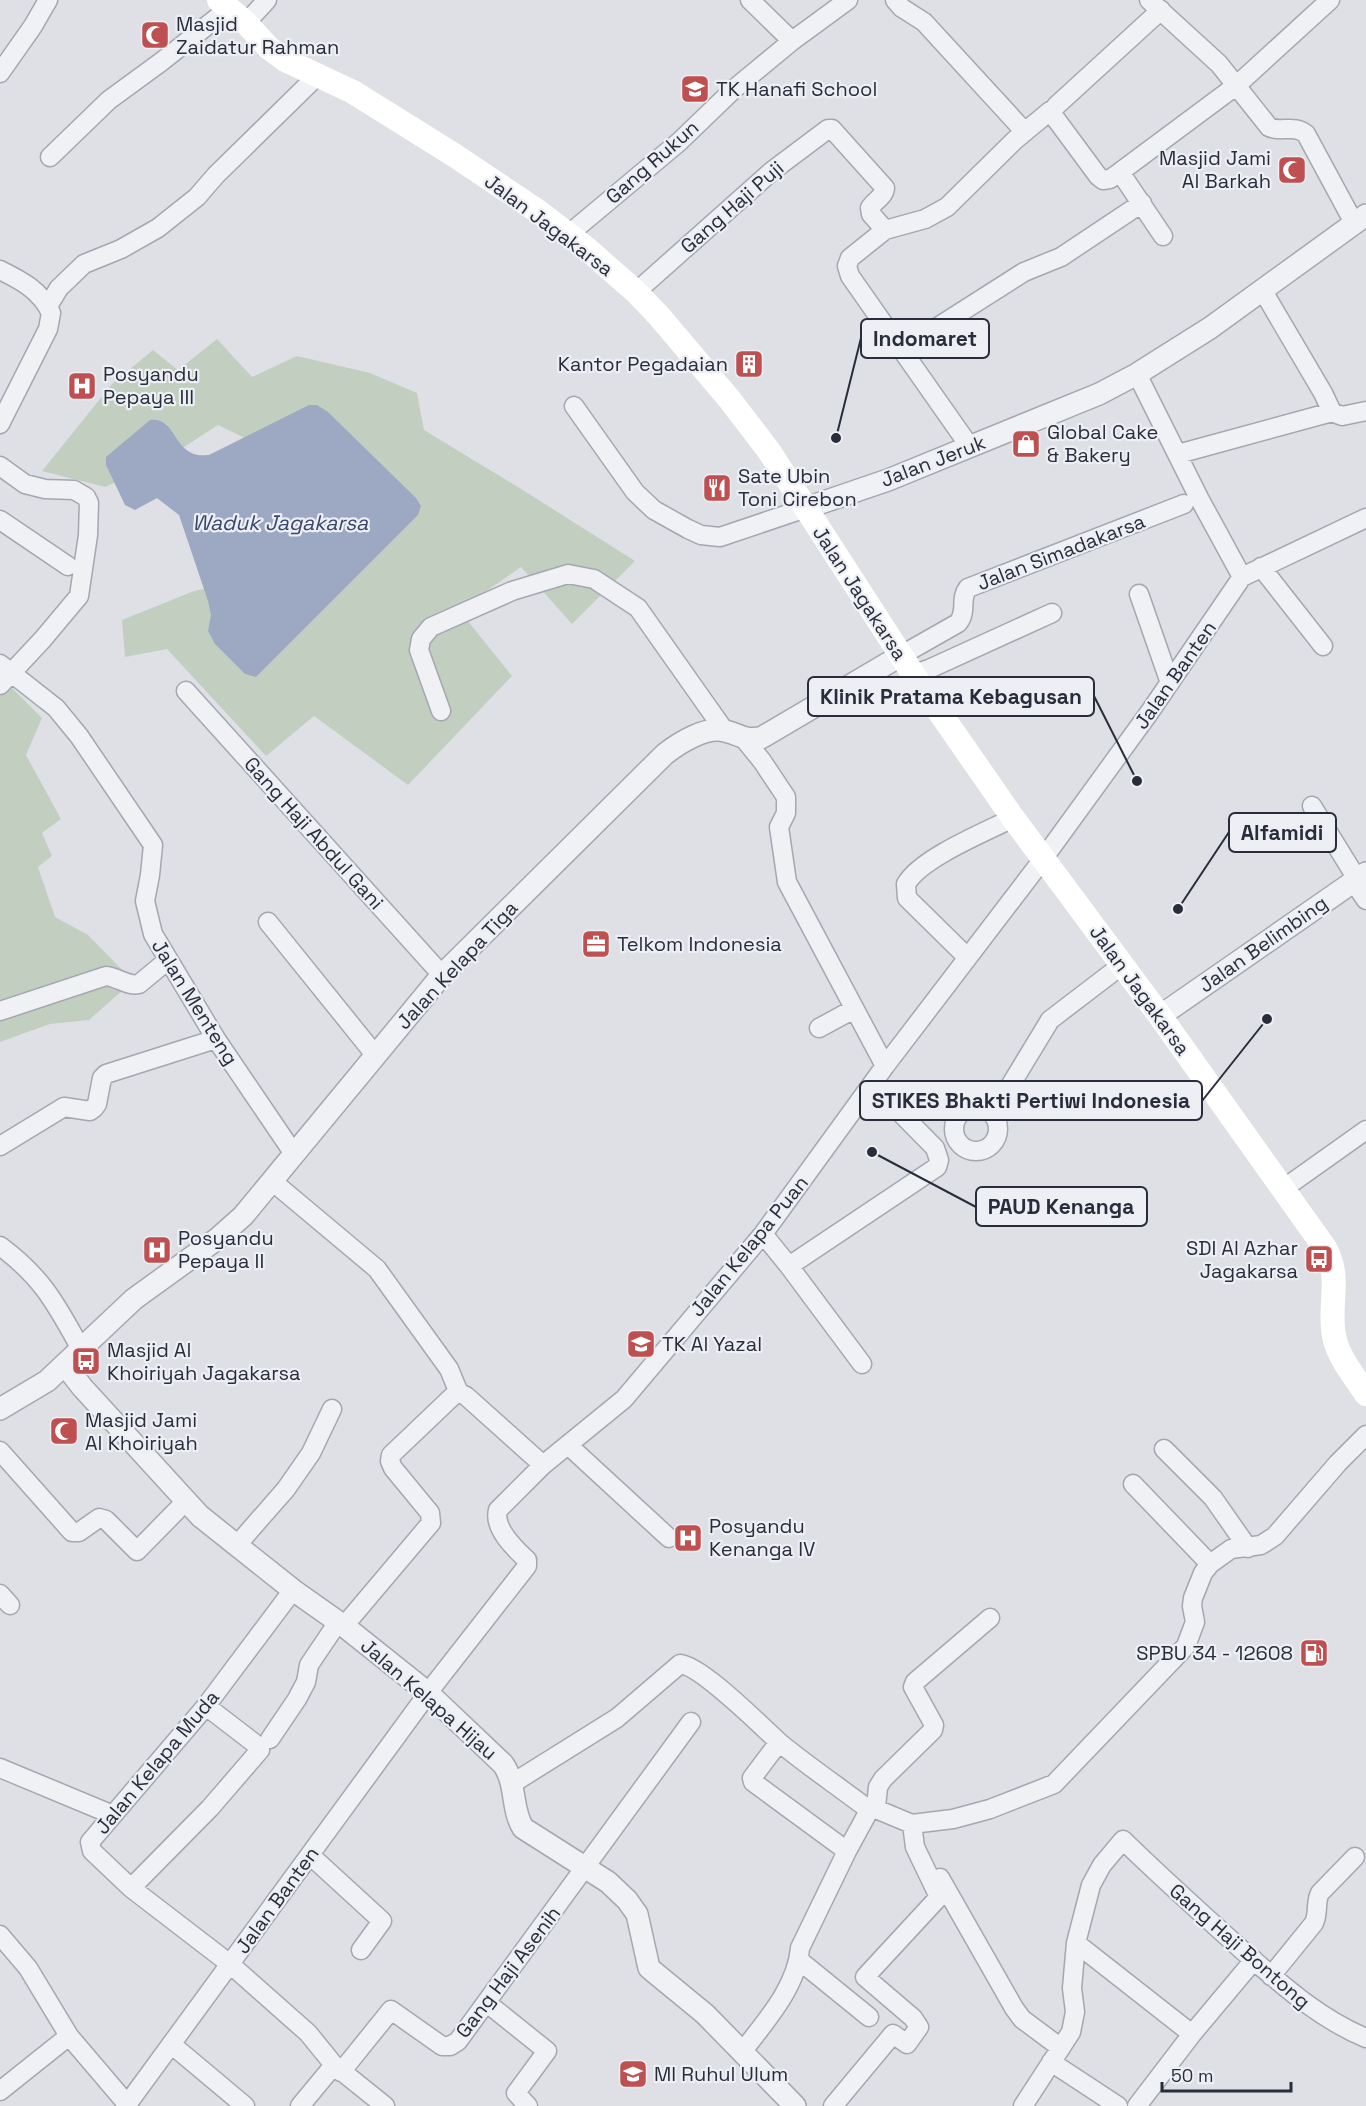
<svg xmlns="http://www.w3.org/2000/svg" width="1366" height="2106" viewBox="0 0 1366 2106" font-family="'Space Grotesk',sans-serif">
	<style>
		.green { fill: #c2cfc0 }
		.water { fill: #9da9c2 }
		.lines { fill: none; stroke-linecap: round; stroke-linejoin: round }
		.minor-casing { stroke: #a4a7af; stroke-width: 21 }
		.tertiary-casing { stroke: #a4a7af; stroke-width: 24 }
		.minor { stroke: #f0f1f5; stroke-width: 18 }
		.tertiary { stroke: #f0f1f5; stroke-width: 21 }
		.secondary { stroke: #fff; stroke-width: 24 }
		.labels { text-anchor: middle; stroke-width: 4.5; stroke-linejoin: round; paint-order: stroke }
		.poi-label { font-size: 20px; fill: #292d3b; stroke: #edeff4; text-anchor: start }
		.street-label { font-size: 20px; fill: #292d3b; stroke: #edeff4 }
		.water-label { font-size: 21px; font-style: italic; fill: #38476a; stroke: #edeff4 }
		.leader { fill: none; stroke: #292d3b; stroke-width: 2 }
		.callout-dot { fill: #292d3b; stroke: #edeff4; stroke-width: 2 }
		.callout { fill: #edeff4; stroke: #292d3b; stroke-width: 2 }
		.callout-label { font-size: 21px; text-anchor: middle; font-weight: bold; fill: #292d3b }
	</style>
	<rect width="100%" height="100%" fill="#dee0e6"/>
	<path class="green" d="M 217,339 L 252,377 L 297,356 L 370,373 L 417,393 L 424,430 L 518,487 L 635,561 L 572,624 L 521,567 L 459,610 L 512,676 L 408,785 L 314,716 L 266,756 L 167,649 L 125,657 L 122,620 L 194,591 L 250,579 L 257,444 L 218,425 L 158,464 L 105,487 L 42,471 L 112,384 L 153,350 L 178,370 Z
		M 9,685 L 42,718 L 26,755 L 61,819 L 42,833 L 52,856 L 38,867 L 55,917 L 88,935 L 133,981 L 89,1020 L 50,1024 L 0,1042 L 0,694 Z"/>
	<path class="water" d="M 309,405 L 317,405 L 328,412 L 416,498 L 421,506 L 418,515 L 256,677 L 245,674 L 215,644 L 208,631 L 211,615 L 208,601 L 179,515 L 157,498 L 135,510 L 125,505 L 106,465 L 106,457 L 150,420 C 174,417 173,447 194,454 C 199,456 205,455 209,455 Z"/>
	<g class="lines">
		<g class="minor-casing">
			<path id="minor" d="M 750,0 L 792,41
				M 895,0 L 902,8 L 924,22 L 1025,132
				M 1149,0 L 1219,64 L 1269,127 C 1281,133 1294,124 1306,134 L 1354,223
				M 246,23 L 267,0
				M 0,73 L 33,26 L 48,0
				M 1056,106 L 1161,10
				M 50,157 L 109,100 L 161,62 L 228,9
				M 1120,172 L 1237,85 L 1330,0
				M 569,234 L 679,142 L 734,89 L 792,41 L 848,0
				M 0,270 C 22,281 40,290 51,313 L 48,329 L 0,424
				M 1263,291 L 1323,393 L 1332,412 L 1342,416 L 1366,411
				M 636,292 L 772,171 L 828,129 L 832,129 L 885,188 C 884,197 874,201 870,208 L 871,214 L 885,230
				M 48,306 L 59,288 L 84,264 L 121,249 L 158,228 L 197,197 L 216,175 L 318,75
				M 903,349 L 1024,272 L 1061,257 L 1142,203
				M 1137,374 L 1199,498 L 1242,577
				M 574,406 L 635,492 L 654,510 L 688,529 L 701,535 L 720,537 L 806,508
				M 970,447 L 850,276 L 847,266 L 850,258 L 885,230 L 925,219 L 947,207 L 1015,140 L 1050,111 L 1098,176 L 1103,180 L 1110,179 L 1120,172 L 1163,236
				M 1178,454 L 1332,412
				M 0,466 L 25,484 L 45,489 L 74,490 L 86,497 L 89,503 L 88,535 L 79,596 L 43,639 L 0,685
				M 0,520 L 68,566
				M 1261,567 L 1323,646
				M 1139,594 L 1170,683
				M 900,656 L 958,623 C 968,611 959,599 968,588 L 1184,504
				M 0,664 L 56,708 L 79,736 L 153,845 L 150,875 L 145,901 L 153,934 L 216,1039 L 294,1154
				M 913,674 L 929,669 L 1052,613
				M 186,691 L 442,975
				M 441,711 L 419,650 L 421,639 L 431,627 L 512,591 L 568,574 L 594,579 L 638,608 L 724,730
				M 745,740 L 762,761 L 786,797 L 786,813 L 779,827 L 787,882 L 885,1066
				M 1312,806 L 1357,879
				M 1353,881 L 1366,900
				M 268,922 L 376,1056
				M 967,957 L 907,898 L 906,884 C 921,858 985,832 1013,818
				M 0,1011 L 106,976 C 117,977 129,987 139,984 L 168,960
				M 819,1028 L 854,1009
				M954 1129a22 22 0 1 1 44 0a22 22 0 1 1-44 0Z
				M 993,1114 L 1050,1020 L 1122,965
				M 0,1146 L 64,1107 L 90,1111 L 94,1108 L 97,1104 L 102,1078 L 106,1074 L 216,1039
				M 272,1181 L 377,1269 L 449,1369 L 459,1393
				M 1283,1189 L 1366,1130
				M 763,1234 L 789,1266 L 862,1364
				M 0,1246 C 43,1278 56,1304 81,1349
				M 789,1266 L 937,1167 L 939,1160 L 935,1148 L 872,1084
				M 568,1445 L 669,1538
				M 1164,1449 L 1213,1498 L 1248,1548
				M 0,1451 L 72,1532 L 79,1532 L 99,1518 L 106,1520 L 137,1551 L 186,1501
				M 1133,1484 L 1210,1564
				M 237,1545 L 286,1489 L 311,1453 L 332,1409
				M 293,1590 L 206,1706 L 90,1842 L 92,1851 L 131,1888 L 230,1964 L 308,2033 L 334,2065 L 385,2106
				M 0,1594 L 10,1605
				M 344,1626 L 431,1523 L 430,1513 L 393,1468 L 390,1461 L 391,1455 L 454,1395 L 459,1393 L 466,1396 L 543,1465
				M 270,1739 L 297,1699 L 306,1682 L 309,1665 L 338,1622
				M 779,1742 L 752,1778 L 753,1782 L 847,1851
				M 0,1768 L 113,1815
				M 513,1783 L 617,1718 L 680,1664 C 702,1666 761,1726 780,1743 C 808,1766 839,1787 868,1809
				M 876,1807 L 878,1787 L 883,1779 L 933,1730 L 934,1725 L 913,1687 L 915,1682 L 990,1618
				M 310,1855 L 382,1921 L 361,1950
				M 940,1878 L 1014,2008 L 1022,2019 L 1061,2048
				M 131,1888 L 210,1808 L 260,1750 L 258,1746 L 206,1706
				M 0,1935 L 28,1968 L 69,2036 L 127,2104
				M 1076,1943 L 1192,2034
				M 800,1961 L 869,2017
				M 1271,1976 L 1314,1923 C 1319,1912 1315,1902 1320,1893 L 1355,1857
				M 487,2003 L 547,2051 L 516,2093 L 528,2106
				M 171,2044 L 245,2106
				M 742,2052 C 765,2022 797,1987 800,1948 L 847,1851 L 871,1807 L 912,1824 L 953,1819 L 990,1809 L 1054,1784 L 1186,1646 L 1195,1622 L 1192,1606 L 1193,1598 L 1203,1573 L 1210,1564 L 1231,1549 L 1261,1545 L 1275,1536 L 1338,1463 L 1366,1435
				M 1051,2062 L 1118,2106
				M 341,2072 L 391,2010 L 442,2046 L 450,2046 L 458,2041 L 691,1722
				M 0,2091 L 69,2036
				M 126,2106 L 434,1685 L 527,1566 L 527,1560 C 515,1549 493,1528 498,1510 L 543,1465 L 624,1399 L 763,1234 L 885,1066 L 1043,859 L 1149,713 L 1242,577 L 1366,518
				M 300,2106 L 334,2065
				M 833,2106 L 893,2034 L 907,2044 L 919,2027 L 913,2018 L 865,1977 L 939,1897 L 915,1847 L 912,1824
				M 1023,2106 L 1071,2032 L 1075,2012 L 1072,1988 L 1076,1943 L 1091,1885 L 1102,1865 L 1123,1840 C 1162,1878 1202,1914 1242,1950 C 1281,1984 1318,2018 1366,2038
				M 1137,2106 L 1192,2034 L 1254,1960"/>
		</g>
		<g class="tertiary-casing">
			<path id="tertiary" d="M 806,508 L 888,480 L 1099,394 L 1137,374 L 1210,328 L 1366,215
				M 1160,1016 L 1366,873
				M 65,1365 L 82,1387 L 200,1516 L 293,1590 L 344,1626 L 428,1693 L 503,1764 C 517,1784 511,1809 523,1828 L 608,1882 L 627,1900 L 637,1914 L 649,1968 L 705,2014 L 795,2106
				M 0,1409 L 47,1381 L 134,1299 L 217,1239 L 243,1216 L 442,975 L 665,754 C 679,743 706,726 725,731 C 742,735 741,740 761,738 L 900,656"/>
		</g>
		<use href="#minor" class="minor"/>
		<use href="#tertiary" class="tertiary"/>
		<path class="secondary" d="M 219,0 L 246,23 L 269,48 L 285,60 L 353,92 L 454,155 L 539,212 L 586,248 L 636,292 L 659,316 L 730,400 L 769,451 L 913,674 L 1013,818 L 1160,1016 L 1325,1248 C 1342,1278 1328,1304 1334,1336 C 1338,1357 1354,1376 1366,1394"/>
	</g>
	<defs>
		<g id="mosque-square" transform="scale(1.5)"><rect x="-9" y="-9" width="18" height="18" rx="4" fill="#be5051" stroke="#edeff4"/><path d="M3.5-4.9A6 6 0 1 0 3.5 4.9A5 5 0 1 1 3.5-4.9Z" fill="#fff"/></g>
		<g id="school-square" transform="scale(1.5)"><rect x="-9" y="-9" width="18" height="18" rx="4" fill="#be5051" stroke="#edeff4"/><path d="M0-5L7-2L0 1L-7-2ZM-4 1L0 2.5L4 1V4Q0 6-4 4Z" fill="#fff"/></g>
		<g id="building-square" transform="scale(1.5)"><rect x="-9" y="-9" width="18" height="18" rx="4" fill="#be5051" stroke="#edeff4"/><path d="M-4-6H4V6H1V3H-1V6H-4ZM-2.5-4.3h1.7v1.8h-1.7ZM.8-4.3h1.7v1.8H.8ZM-2.5-1h1.7V.8h-1.7ZM.8-1h1.7V.8H.8Z" fill="#fff"/></g>
		<g id="hospital-square" transform="scale(1.5)"><rect x="-9" y="-9" width="18" height="18" rx="4" fill="#be5051" stroke="#edeff4"/><path d="M-5-5h3v3.5h4V-5h3V5h-3V1.5h-4V5h-3Z" fill="#fff"/></g>
		<g id="shop-square" transform="scale(1.5)"><rect x="-9" y="-9" width="18" height="18" rx="4" fill="#be5051" stroke="#edeff4"/><path d="M-5-2.5h2.3a2.7 3.5 0 0 1 5.4 0H5L5.5 6h-11ZM-1.5-2.5h3a1.5 2.3 0 0 0-3 0Z" fill="#fff"/></g>
		<g id="restaurant-square" transform="scale(1.5)"><rect x="-9" y="-9" width="18" height="18" rx="4" fill="#be5051" stroke="#edeff4"/><path d="M-5-6h1v4h1v-4h1v4h1v-4h1v5L-1.5 .5V6h-2V.5L-5-1ZM5-6V6H3V1.5H1.5Q1.5-4 5-6Z" fill="#fff"/></g>
		<g id="office-square" transform="scale(1.5)"><rect x="-9" y="-9" width="18" height="18" rx="4" fill="#be5051" stroke="#edeff4"/><path d="M-6-3h4V-5.5h4V-3h4V5H-6ZM-1-4.5V-3h2v-1.5ZM-6 0V1H6V0Z" fill="#fff"/></g>
		<g id="bus-square" transform="scale(1.5)"><rect x="-9" y="-9" width="18" height="18" rx="4" fill="#be5051" stroke="#edeff4"/><path d="M-5-6H5V4H4V6H2V4H-2V6H-4V4H-5ZM-3.5-4V0h7V-4ZM-3.5 1.2v1.5H-2V1.2ZM2 1.2v1.5H3.5V1.2Z" fill="#fff"/></g>
		<g id="fuel-square" transform="scale(1.5)"><rect x="-9" y="-9" width="18" height="18" rx="4" fill="#be5051" stroke="#edeff4"/><path d="M-5.5-6h7V0h2V4h1.3V-2.5L3-4.5l.8-.8L6-3V5H2.5V1h-1V6h-7ZM-4.2-4.7v3.2H.2V-4.7Z" fill="#fff"/></g>
	</defs>
	<g fill-rule="evenodd">
		<use href="#mosque-square" x="155" y="35"/>
		<use href="#school-square" x="695" y="89"/>
		<use href="#mosque-square" x="1292" y="170"/>
		<use href="#building-square" x="749" y="364"/>
		<use href="#hospital-square" x="82" y="386"/>
		<use href="#shop-square" x="1026" y="444"/>
		<use href="#restaurant-square" x="717" y="488"/>
		<use href="#office-square" x="596" y="944"/>
		<use href="#hospital-square" x="157" y="1250"/>
		<use href="#bus-square" x="1319" y="1259"/>
		<use href="#school-square" x="641" y="1344"/>
		<use href="#bus-square" x="86" y="1361"/>
		<use href="#mosque-square" x="64" y="1431"/>
		<use href="#hospital-square" x="688" y="1538"/>
		<use href="#fuel-square" x="1314" y="1653"/>
		<use href="#school-square" x="633" y="2074"/>
	</g>
	<g class="labels">
		<g class="poi-label">
			<text x="176" y="31">Masjid<tspan x="176" dy="23">Zaidatur Rahman</tspan></text>
			<text x="716" y="96">TK Hanafi School</text>
			<text x="1271" y="165" text-anchor="end">Masjid Jami<tspan x="1271" dy="23">Al Barkah</tspan></text>
			<text x="728" y="371" text-anchor="end">Kantor Pegadaian</text>
			<text x="103" y="381">Posyandu<tspan x="103" dy="23">Pepaya III</tspan></text>
			<text x="1047" y="439">Global Cake<tspan x="1047" dy="23">&amp; Bakery</tspan></text>
			<text x="738" y="483">Sate Ubin<tspan x="738" dy="23">Toni Cirebon</tspan></text>
			<text x="617" y="951">Telkom Indonesia</text>
			<text x="178" y="1245">Posyandu<tspan x="178" dy="23">Pepaya II</tspan></text>
			<text x="1298" y="1255" text-anchor="end">SDI Al Azhar<tspan x="1298" dy="23">Jagakarsa</tspan></text>
			<text x="662" y="1351">TK Al Yazal</text>
			<text x="107" y="1357">Masjid Al<tspan x="107" dy="23">Khoiriyah Jagakarsa</tspan></text>
			<text x="85" y="1427">Masjid Jami<tspan x="85" dy="23">Al Khoiriyah</tspan></text>
			<text x="709" y="1533">Posyandu<tspan x="709" dy="23">Kenanga IV</tspan></text>
			<text x="1293" y="1660" text-anchor="end">SPBU 34 - 12608</text>
			<text x="654" y="2081">MI Ruhul Ulum</text>
		</g>
		<g class="street-label">
			<text transform="translate(652 162) rotate(-41)" y="7">Gang Rukun</text>
			<text transform="translate(732 207) rotate(-41)" y="7">Gang Haji Puji</text>
			<text transform="translate(549 225) rotate(37)" y="7">Jalan Jagakarsa</text>
			<text transform="translate(933 461) rotate(-21)" y="7">Jalan Jeruk</text>
			<text transform="translate(1061 552) rotate(-21)" y="7">Jalan Simadakarsa</text>
			<text transform="translate(860 593) rotate(57)" y="7">Jalan Jagakarsa</text>
			<text transform="translate(1175 675) rotate(-55)" y="7">Jalan Banten</text>
			<text transform="translate(314 833) rotate(48)" y="7">Gang Haji Abdul Gani</text>
			<text transform="translate(1263 944) rotate(-35)" y="7">Jalan Belimbing</text>
			<text transform="translate(457 965) rotate(-47)" y="7">Jalan Kelapa Tiga</text>
			<text transform="translate(1140 990) rotate(54)" y="7">Jalan Jagakarsa</text>
			<text transform="translate(195 1002) rotate(58)" y="7">Jalan Menteng</text>
			<text transform="translate(749 1246) rotate(-51)" y="7">Jalan Kelapa Puan</text>
			<text transform="translate(429 1699) rotate(41)" y="7">Jalan Kelapa Hijau</text>
			<text transform="translate(157 1762) rotate(-50)" y="7">Jalan Kelapa Muda</text>
			<text transform="translate(277 1900) rotate(-54)" y="7">Jalan Banten</text>
			<text transform="translate(1240 1946) rotate(41)" y="7">Gang Haji Bontong</text>
			<text transform="translate(508 1972) rotate(-53)" y="7">Gang Haji Asenih</text>
		</g>
		<g class="water-label">
			<text x="280" y="530">Waduk Jagakarsa</text>
		</g>
	</g>
	<path class="leader" d="M836 438L861 338M1137 781L1094 696M1178 909L1229 832M1267 1019L1202 1101M872 1152L976 1207"/>
	<g class="callout-dot">
		<circle cx="836" cy="438" r="6"/>
		<circle cx="1137" cy="781" r="6"/>
		<circle cx="1178" cy="909" r="6"/>
		<circle cx="1267" cy="1019" r="6"/>
		<circle cx="872" cy="1152" r="6"/>
	</g>
	<g class="callout">
		<rect x="861" y="319" width="128" height="39" rx="6"/>
		<rect x="808" y="677" width="286" height="39" rx="6"/>
		<rect x="1229" y="813" width="107" height="39" rx="6"/>
		<rect x="860" y="1081" width="342" height="39" rx="6"/>
		<rect x="976" y="1187" width="171" height="39" rx="6"/>
	</g>
	<g class="callout-label">
		<text x="925" y="346">Indomaret</text>
		<text x="951" y="704">Klinik Pratama Kebagusan</text>
		<text x="1282" y="840">Alfamidi</text>
		<text x="1031" y="1108">STIKES Bhakti Pertiwi Indonesia</text>
		<text x="1061" y="1214">PAUD Kenanga</text>
	</g>
	<path d="M1162 2082v9h129v-9" fill="none" stroke="#292d3b" stroke-width="3"/>
	<text x="1171" y="2082" font-size="18" fill="#292d3b" stroke="#edeff4" stroke-width="4.5" paint-order="stroke">50 m</text>
</svg>
